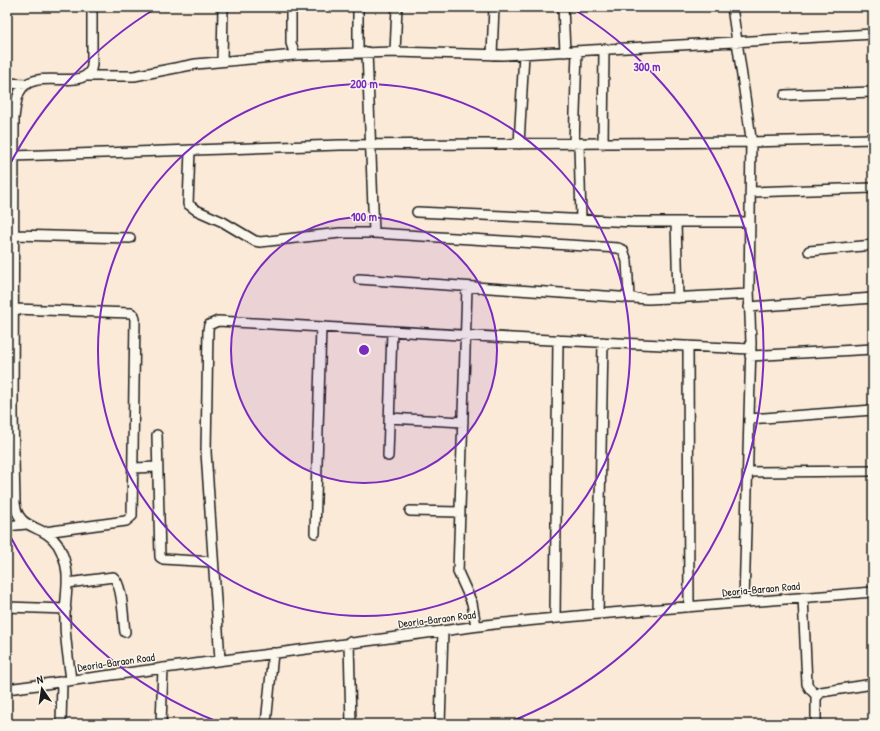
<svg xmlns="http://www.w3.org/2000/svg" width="880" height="731" viewBox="0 0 880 731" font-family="'Patrick Hand',sans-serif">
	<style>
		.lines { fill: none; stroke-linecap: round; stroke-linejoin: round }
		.minor-casing { stroke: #1c1c1c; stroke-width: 12 }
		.minor { stroke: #fbf7ec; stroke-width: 9 }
		.ring { fill: none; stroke: #7b2cbf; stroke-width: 2 }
		.labels { text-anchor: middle; stroke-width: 3; stroke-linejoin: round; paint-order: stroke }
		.street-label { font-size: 11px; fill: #1c1c1c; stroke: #fbf7ec }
		.centre { fill: #7b2cbf; stroke: #fbf7ec; stroke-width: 2 }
		.ring-label { font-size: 12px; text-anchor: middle; font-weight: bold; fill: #7b2cbf; stroke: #fbf7ec; stroke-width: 3; stroke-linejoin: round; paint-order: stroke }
	</style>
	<rect width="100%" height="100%" fill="#fbead8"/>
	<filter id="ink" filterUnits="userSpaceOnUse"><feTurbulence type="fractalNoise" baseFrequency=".025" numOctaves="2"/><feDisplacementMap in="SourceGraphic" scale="8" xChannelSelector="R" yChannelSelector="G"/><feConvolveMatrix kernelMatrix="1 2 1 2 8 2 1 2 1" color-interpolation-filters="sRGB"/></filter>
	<g filter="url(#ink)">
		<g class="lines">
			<g class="minor-casing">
				<path id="minor" d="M 291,7 L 291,43 L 295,55
					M 563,7 L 565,52
					M 732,7 L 751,138 L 749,290 L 751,343 L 744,602
					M 358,52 L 358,7
					M 367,52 L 374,233
					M 395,52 L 397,7
					M 492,55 L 494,7
					M 222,61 L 223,7
					M 85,76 L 134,76 L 196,64 L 295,55 L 395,52 L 503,55 L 873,34
					M 7,83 L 26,84
					M 785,95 L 873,92
					M 519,144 L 524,54
					M 574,144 L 577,51
					M 579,144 L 581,219
					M 603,144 L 604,50
					M 190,150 L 188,204 L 196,210 L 223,222 L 255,241 L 260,242 L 340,233 L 374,233 L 618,248 L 623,250 L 627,261 L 629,298
					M 13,156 L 340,145 L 751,142 L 873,139
					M 750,192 L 873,188
					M 417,212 L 635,222 L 749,222
					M 676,222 L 678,298
					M 14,235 L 130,238
					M 809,251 L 873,245
					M 359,279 L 648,299 L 749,294
					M 467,287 L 458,572 L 472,603 L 476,626
					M 749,307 L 873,298
					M 14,309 L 131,313 L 134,315 L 135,319 L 132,516 L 126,521 L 45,532
					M 688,346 L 689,607
					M 750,356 L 873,349
					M 389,418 L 463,422
					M 749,419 L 873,410
					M 157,435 L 160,557 L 163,559 L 213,562
					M 388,456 L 392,331
					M 134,468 L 157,467
					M 748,472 L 873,471
					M 410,511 L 460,512
					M 7,526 L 26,524
					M 315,533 L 321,327
					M 68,583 L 113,577 C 123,584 123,619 125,632
					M 803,597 L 807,684 L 810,689 L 817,696
					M 7,607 L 66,609
					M 598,614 L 603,342
					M 555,618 L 558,340
					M 349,642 L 351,724
					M 220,660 L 206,452 L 208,330 L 209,325 L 218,321 L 530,339 L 751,349
					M 71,680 C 69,661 65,642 65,622 C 64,594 74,573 58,545 C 44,523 18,532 15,503 L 13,415 L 14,118 C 15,110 16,100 19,93 C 31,66 78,91 90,71 C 92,69 92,65 92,62 L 92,7
					M 7,689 L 494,624 L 598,614 L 873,592
					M 61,724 L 62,681
					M 161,724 L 163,668
					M 266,724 L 273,653
					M 440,724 L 443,631
					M 816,724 L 816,698 L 821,692 L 873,684"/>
			</g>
			<use href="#minor" class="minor"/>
		</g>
	</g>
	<circle cx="364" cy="350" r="133" fill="#7b2cbf" fill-opacity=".12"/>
	<g class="ring">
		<circle cx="364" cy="350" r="133"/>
		<circle cx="364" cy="350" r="266"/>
		<path d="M221 723A400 400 0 0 1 8 532M8 168A400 400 0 0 1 158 7M570 7A400 400 0 0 1 507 723"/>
	</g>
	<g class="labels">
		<g class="street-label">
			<text transform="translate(761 589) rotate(-5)" y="4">Deoria-Baraon Road</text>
			<text transform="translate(437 619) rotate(-7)" y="4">Deoria-Baraon Road</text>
			<text transform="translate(116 662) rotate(-8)" y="4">Deoria-Baraon Road</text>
		</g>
	</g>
	<circle cx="364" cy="350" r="6" class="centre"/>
	<g class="ring-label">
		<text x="647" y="71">300 m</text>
		<text x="364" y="88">200 m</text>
		<text x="364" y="221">100 m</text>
	</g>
	<rect width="880" height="731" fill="none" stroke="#fbf7ec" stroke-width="24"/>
	<rect x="12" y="12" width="856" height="707" fill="none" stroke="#1c1c1c" stroke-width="1.5" filter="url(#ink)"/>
	<g transform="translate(42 689) rotate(347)" stroke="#fbf7ec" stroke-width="3" paint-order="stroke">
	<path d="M0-3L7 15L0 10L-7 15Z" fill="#1c1c1c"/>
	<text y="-6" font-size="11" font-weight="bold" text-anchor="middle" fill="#1c1c1c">N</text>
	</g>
</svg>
